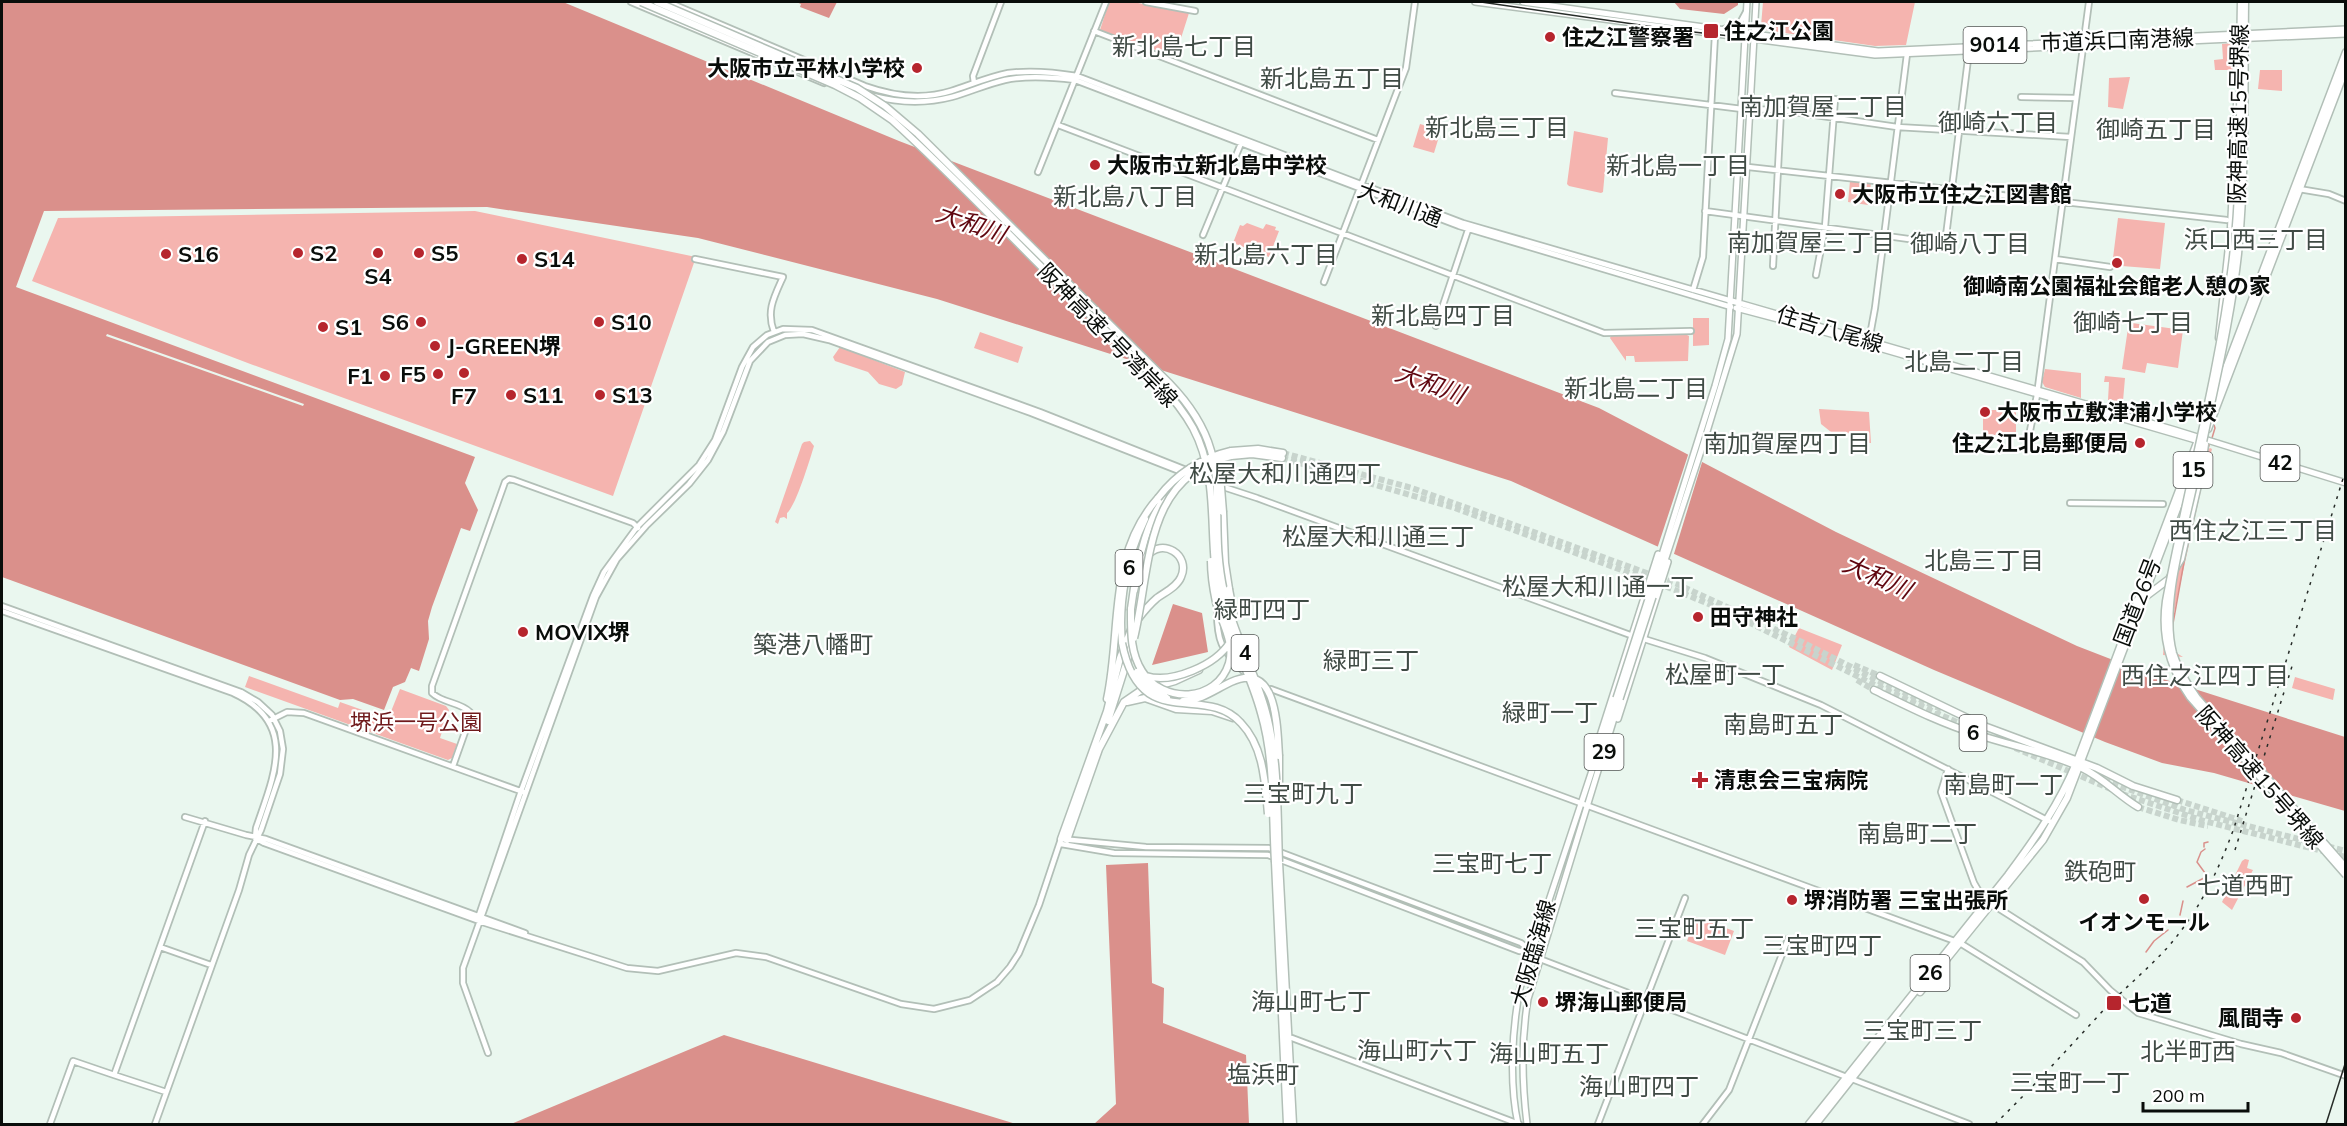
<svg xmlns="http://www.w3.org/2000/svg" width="2347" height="1126" viewBox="0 0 2347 1126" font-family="Mulish,'Noto Sans JP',sans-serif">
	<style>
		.green { fill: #f5b4af }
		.water { fill: #da908b }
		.pier { fill: #eaf7ef }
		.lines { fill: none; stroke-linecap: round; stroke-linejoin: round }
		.stream { stroke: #da908b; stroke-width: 1.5 }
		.highway-tunnel { stroke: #c8d4cd; stroke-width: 6; stroke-dasharray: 6 3; stroke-linecap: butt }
		.secondary-casing { stroke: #b2bfb7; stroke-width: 8 }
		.primary-casing { stroke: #b2bfb7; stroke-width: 8 }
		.highway-casing { stroke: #b2bfb7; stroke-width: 9 }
		.secondary { stroke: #fff; stroke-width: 4.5 }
		.primary { stroke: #fff; stroke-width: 5 }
		.highway { stroke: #fff; stroke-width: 6 }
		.tram { stroke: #272c28; stroke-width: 1.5 }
		.rail { stroke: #272c28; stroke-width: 1.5; stroke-dasharray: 3 6; stroke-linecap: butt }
		.primary-bridge-casing { stroke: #b2bfb7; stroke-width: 8; stroke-linecap: butt }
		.highway-bridge-casing { stroke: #b2bfb7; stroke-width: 9; stroke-linecap: butt }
		.primary-bridge { stroke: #fff; stroke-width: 5 }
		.highway-bridge { stroke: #fff; stroke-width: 6 }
		.poi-dot { fill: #b6252d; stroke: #fff; stroke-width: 2 }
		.labels { text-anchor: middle; stroke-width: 4.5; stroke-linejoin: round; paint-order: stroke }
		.shield { fill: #fff; stroke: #535654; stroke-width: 1.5 }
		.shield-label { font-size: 21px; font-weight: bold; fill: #090d0a }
		.poi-label { font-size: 22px; font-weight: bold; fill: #090d0a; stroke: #fff; text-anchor: start }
		.street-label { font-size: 22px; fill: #090d0a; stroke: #fff }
		.park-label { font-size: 22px; fill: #701a1c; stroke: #fff }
		.neighbourhood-label { font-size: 24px; fill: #404b45; stroke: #fff }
		.water-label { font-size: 24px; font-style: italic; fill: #5f050e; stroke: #fff }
	</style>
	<rect width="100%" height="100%" fill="#eaf7ef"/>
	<path class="green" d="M 1109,2 L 1133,2 L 1189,13 L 1175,57 L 1100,30 Z
		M 1763,2 L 1915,2 L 1906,45 L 1875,46 L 1765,30 L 1761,26 Z
		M 2233,43 L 2233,70 L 2215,70 L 2214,60 L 2223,59 L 2222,44 Z
		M 2260,70 L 2282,70 L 2282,91 L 2258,89 Z
		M 2130,77 L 2123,109 L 2108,107 L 2109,78 Z
		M 1420,124 L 1441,130 L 1434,153 L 1413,147 Z
		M 1574,131 L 1608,138 L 1603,192 L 1601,193 L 1569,186 L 1567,184 Z
		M 1850,181 L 1871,183 L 1868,205 L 1848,202 Z
		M 475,211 L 696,257 L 613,496 L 253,365 L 32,281 L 58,218 Z
		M 2118,218 L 2165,223 L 2160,269 L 2122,266 L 2122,259 L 2113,258 Z
		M 1247,223 L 1263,229 L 1266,224 L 1276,227 L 1275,230 L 1279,231 L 1269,257 L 1233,243 L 1240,225 L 1243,226 Z
		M 1693,318 L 1709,318 L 1709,345 L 1693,346 Z
		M 2132,323 L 2183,330 L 2178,368 L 2147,363 L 2145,373 L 2122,369 L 2128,328 Z
		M 980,332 L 1023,347 L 1018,363 L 974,348 Z
		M 1687,335 L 1689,336 L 1688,361 L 1635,362 L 1634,356 L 1626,356 L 1626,361 L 1610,338 L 1611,336 Z
		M 840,347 L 905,372 L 902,385 L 896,389 L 879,384 L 868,372 L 835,361 L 833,357 Z
		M 2045,369 L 2081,373 L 2081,398 L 2045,387 L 2042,382 Z
		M 2105,376 L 2125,378 L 2123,401 L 2108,400 L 2109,382 L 2104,382 Z
		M 1819,409 L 1869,412 L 1871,443 L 1859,443 L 1858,434 L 1831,432 L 1821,424 Z
		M 1983,410 L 2016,410 L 2016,435 L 1983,435 Z
		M 810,441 L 814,446 C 810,459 796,506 787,513 L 787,519 L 784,517 L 780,518 L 778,524 L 775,522 L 802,444 L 804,442 Z
		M 2210,448 L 2212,449 L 2203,481 L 2173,617 L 2172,629 L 2175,652 L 2183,657 L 2163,655 L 2166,618 L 2203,453 Z
		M 1799,628 L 1842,645 L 1832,670 L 1789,647 Z
		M 249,676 L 338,708 L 340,702 L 388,719 L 400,689 L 446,706 L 449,710 L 440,738 L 457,744 L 452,758 L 448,760 L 245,687 Z
		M 2295,677 L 2335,689 L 2333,700 L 2292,688 Z
		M 2245,859 L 2249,860 L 2247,868 L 2253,870 L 2232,910 L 2222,902 L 2242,861 Z
		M 1696,917 L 1734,931 L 1725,955 L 1687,941 Z"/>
	<path class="water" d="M 2,2 L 563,2 L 899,141 L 1599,408 L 1836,532 L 2077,646 L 2157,677 L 2345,737 L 2345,811 L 2214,773 L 2162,763 L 2105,742 L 1934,670 L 1511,481 L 937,299 L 698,238 L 487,207 L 44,211 L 16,287 L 475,457 L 465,483 L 478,510 L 470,531 L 461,528 L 432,607 L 428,621 L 429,639 L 419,671 L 411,668 L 405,682 L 393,687 L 384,710 L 353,699 L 340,700 L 2,577 Z
		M 796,2 L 837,2 L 829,18 L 800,7 L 801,4 Z
		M 1674,2 L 1738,2 L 1738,5 L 1724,14 L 1680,9 Z
		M 1173,604 L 1202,613 L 1208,652 L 1152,665 Z
		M 1148,863 L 1152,983 L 1164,988 L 1163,1023 L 1246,1055 L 1249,1124 L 1094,1124 L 1116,1104 L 1106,865 Z
		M 724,1035 L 1016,1124 L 511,1124 Z"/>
	<path class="pier" d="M 107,334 L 304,404 L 303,406 L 106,336 Z
		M 1689,452 L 1703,459 L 1673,557 L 1657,549 Z"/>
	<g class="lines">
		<path class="stream" d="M 2212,438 L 2215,428 L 2213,422
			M 2206,455 L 2210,442
			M 2172,629 L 2186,551
			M 2204,847 L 2204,843 L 2208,842
			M 2187,887 L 2204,878 L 2205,873 L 2197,862 L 2201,852 L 2205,849
			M 2180,915 L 2183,901
			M 2146,952 L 2154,941 L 2168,930"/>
		<path class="highway-tunnel" d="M 1283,453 L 1412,488 L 1677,584 L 1794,638 L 1879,681 L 1943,710
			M 1282,458 L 1455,508 L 1675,590 L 1728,612 L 1877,686 L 1983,734
			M 1854,665 L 1880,676
			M 1857,680 L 1874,690
			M 1997,733 L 2028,747
			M 2015,748 L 2113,790
			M 2104,780 L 2185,810 L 2346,851
			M 2122,794 L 2204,821 L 2346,857
			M 2177,800 L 2242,821
			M 2138,807 L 2179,820 L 2208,826"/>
		<g class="secondary-casing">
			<path id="secondary" d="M 631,2 L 824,83
				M 668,2 L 865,86 C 893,96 922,100 951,91 C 970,85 988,77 1008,73 C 1031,70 1053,72 1077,76 L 1463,223 L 1732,301
				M 1146,2 L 1195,11
				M 1724,29 L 1740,23 L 1746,12
				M 1094,31 L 1378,140
				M 974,83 L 973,76 L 1001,2
				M 1615,93 L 1742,109 L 1781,110 L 1897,127 L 2071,137
				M 873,96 C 899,103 925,104 952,97 C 970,92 987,84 1005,80 C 1028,75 1052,77 1075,80 L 1459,226 L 1731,307
				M 2021,97 L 2076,98
				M 1058,125 L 1604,333 L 1691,331
				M 1739,166 L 2227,220
				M 1038,172 L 1106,2
				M 2299,189 L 2329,194 L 2346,201
				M 1705,211 L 1945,244 L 1969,51
				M 1203,235 L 1242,141
				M 695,259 L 783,277 C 774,297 766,311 774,332
				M 2055,259 L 2110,267
				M 1773,266 L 1781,110
				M 1816,275 L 1825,227 L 1835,99
				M 1324,282 L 1406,68 L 1415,2
				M 1693,290 L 1703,257 L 1715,35
				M 1436,326 L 1468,230
				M 1869,341 L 1875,308 L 1907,54
				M 2028,441 L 2037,395 L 2089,2
				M 2070,503 L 2163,504
				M 2,606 L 241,692 L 258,702 L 272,715 L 280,731 L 283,749 L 280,774 L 261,830 L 249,855 L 239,890 L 155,1124
				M 2,611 L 233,693 C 299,723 274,775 256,828 L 255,838
				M 1217,611 C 1217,646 1223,649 1246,674
				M 1641,638 L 1705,658 L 1821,705 L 2049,821
				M 1258,694 L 1271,689 L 1960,943 L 2076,1015
				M 271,720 L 287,712 L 304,713 L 523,792
				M 453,766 L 470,718 L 470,712 C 460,702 442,703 432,693 L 432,686 L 505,482 L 509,479 L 514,480 L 633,523 L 638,528
				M 1948,769 L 1941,792 L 1974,883 L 1981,895 L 1987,901 L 2083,962 L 2110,990 L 2138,1013 L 2241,1044 L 2281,1053 L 2346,1076
				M 185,817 L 246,835 L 266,839 L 525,933
				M 255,838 L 264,843 L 479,921 L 627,968 L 658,971 L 736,953 L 766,957 L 901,1004 L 934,1009 L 970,1000 L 997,982 L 1010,967 L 1019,953 L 1039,905 L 1061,839 L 1146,847 L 1269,848 L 1521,943 L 1540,959 L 1969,1124
				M 1061,844 L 1114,853 L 1268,855 L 1519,951 L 1532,952
				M 479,920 L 479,915 L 521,791 L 593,596 L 604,572 L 637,527 L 699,465 L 715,440 L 742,367 L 753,347 L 767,335 L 783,329 L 812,330 L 1040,412 L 1209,479
				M 160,947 L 211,965
				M 1292,1038 L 1519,1124
				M 488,1053 L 463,983 L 463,968 L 596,597 L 617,559 L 646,526 L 689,484 L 708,460 L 723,432 L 750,361 L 768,342 L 785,335 L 803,334 L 829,340 L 1031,413 L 1202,480 L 1257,498 L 1633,636
				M 114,1075 L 166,1092
				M 50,1124 L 73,1061 L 114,1075 L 205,821
				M 1598,1124 L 1685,898
				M 1703,1124 L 1729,1090 L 1788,939"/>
		</g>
		<g class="primary-casing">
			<path id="primary" d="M 1475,2 L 1875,55 L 2346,34
				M 1523,2 L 1878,51 L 2346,29
				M 1732,301 L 2175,430 L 2346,483
				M 1736,308 L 1800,325 L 2199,441
				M 1649,596 L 1715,386 L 1728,339 L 1747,2
				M 1653,597 L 1701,451 L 1737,334 L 1756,2
				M 1618,719 L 1668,562
				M 1596,748 L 1658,554
				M 1518,1124 C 1509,1083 1512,1030 1520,988 L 1616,698
				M 1527,1124 C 1522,1083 1521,1040 1528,999 L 1620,699"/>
		</g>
		<g class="highway-casing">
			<path id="highway" d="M 2219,338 L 2231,228 L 2237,104
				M 2215,397 L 2346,52
				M 2208,429 L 2346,68
				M 1231,451 L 1258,449 L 1283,453
				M 1231,456 L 1252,454 L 1282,458
				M 1223,512 L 1225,563 L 1229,589
				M 1138,566 C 1145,532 1155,502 1183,479
				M 1134,591 C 1137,579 1139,566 1147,556 C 1162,537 1191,555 1181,577 C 1177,587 1165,592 1157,598 C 1150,604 1144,611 1138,619
				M 2145,597 L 2169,579 L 2181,559 L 2201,472
				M 1131,609 L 1134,588
				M 1122,643 C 1118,602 1127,556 1145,519
				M 1880,676 L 1984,726 L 2097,768 L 2133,786 L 2177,800
				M 1874,690 C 1907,706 1940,723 1976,734 C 2011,746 2048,752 2082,768 C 2103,778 2118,795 2138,807
				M 1107,699 C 1122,629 1107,555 1158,498
				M 1127,702 L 1145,698 L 1176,709 L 1212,711 L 1233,718
				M 1108,721 L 1132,645
				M 1279,756 L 1279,782
				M 1061,839 L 1107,711 L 1120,658 L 1132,627
				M 1067,840 L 1099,749 L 1124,702 L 1140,691 L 1175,681 L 1199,670
				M 1275,862 L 1287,1124
				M 1279,862 L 1293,1124
				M 1920,992 L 2043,840 L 2067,798 L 2191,472
				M 1809,1124 L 2008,875 C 2035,839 2060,803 2077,761 L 2198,440
				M 1816,1124 L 1895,1024"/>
		</g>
		<use href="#secondary" class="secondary"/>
		<use href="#primary" class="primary"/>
		<use href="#highway" class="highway"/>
		<path class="tram" d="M 1481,2 L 1675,30 L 1730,36
			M 2326,1124 L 2346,1061"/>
		<path class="rail" d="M 2235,850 L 2293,663
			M 1995,1124 C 2031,1089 2065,1052 2099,1015 C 2121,991 2146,971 2168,947 C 2199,911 2218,872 2234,828 L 2346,469"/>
		<g class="primary-bridge-casing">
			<path id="primary-bridge" d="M 1616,698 L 1649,596
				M 1620,699 L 1653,597"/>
		</g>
		<g class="highway-bridge-casing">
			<path id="highway-bridge" d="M 641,2 L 835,85 L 860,98 L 892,120 C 958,180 1019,246 1083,308 C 1118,344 1169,385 1193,428 C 1220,479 1208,535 1218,589 C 1226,632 1250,671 1261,713 C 1275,760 1272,813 1275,862
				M 657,2 L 857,88 L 885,106 L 918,134 L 1169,383 C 1241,457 1205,506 1224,592 C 1233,634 1255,671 1266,712 C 1279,760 1277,812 1279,862
				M 2241,2 C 2239,89 2243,178 2232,265 C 2218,378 2187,489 2166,601 C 2161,636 2170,668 2190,697 L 2346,875
				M 2202,447 C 2215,383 2231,319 2238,254 C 2246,170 2244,85 2245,2
				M 2201,472 L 2205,444
				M 1220,475 L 1223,512
				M 2195,478 C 2185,528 2160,604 2173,653 C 2178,670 2187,684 2197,698 L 2346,868
				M 1158,498 C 1177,473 1201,458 1231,451
				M 1229,589 L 1234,615
				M 1131,609 C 1131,631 1130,652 1142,671 C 1162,704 1217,703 1229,663 C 1235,643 1221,621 1216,602 C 1213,588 1211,575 1211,561
				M 1134,638 C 1151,569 1143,476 1231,456
				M 1122,643 C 1140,735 1204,682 1241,723 C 1264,747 1265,783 1268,814
				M 1137,672 L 1148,687 L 1167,698
				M 1146,676 C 1172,684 1216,665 1230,642
				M 1183,701 C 1202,700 1214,690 1231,682 C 1278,660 1277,728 1279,756"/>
		</g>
		<use href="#primary-bridge" class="primary-bridge"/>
		<use href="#highway-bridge" class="highway-bridge"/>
	</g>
	<g class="poi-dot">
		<rect x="1703" y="23" width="16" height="16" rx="3"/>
		<circle cx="1550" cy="37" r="6"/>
		<circle cx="917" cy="68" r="6"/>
		<circle cx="1095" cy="165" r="6"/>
		<circle cx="1840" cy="194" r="6"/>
		<circle cx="298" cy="253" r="6"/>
		<circle cx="378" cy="253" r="6"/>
		<circle cx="419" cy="253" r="6"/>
		<circle cx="166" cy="254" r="6"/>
		<circle cx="522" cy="259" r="6"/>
		<circle cx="2117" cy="263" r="6"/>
		<circle cx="421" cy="322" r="6"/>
		<circle cx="599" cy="322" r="6"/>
		<circle cx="323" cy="327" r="6"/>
		<circle cx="435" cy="346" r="6"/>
		<circle cx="464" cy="373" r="6"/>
		<circle cx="438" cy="374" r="6"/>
		<circle cx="385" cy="376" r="6"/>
		<circle cx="511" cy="395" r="6"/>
		<circle cx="600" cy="395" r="6"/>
		<circle cx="1985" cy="412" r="6"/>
		<circle cx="2140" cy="443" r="6"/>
		<circle cx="1698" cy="617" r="6"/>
		<circle cx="523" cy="632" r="6"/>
		<path d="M1697 771h6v6h6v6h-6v6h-6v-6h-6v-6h6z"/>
		<circle cx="2144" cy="899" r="6"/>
		<circle cx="1792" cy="900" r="6"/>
		<circle cx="1543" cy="1002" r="6"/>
		<rect x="2106" y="995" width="16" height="16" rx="3"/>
		<circle cx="2296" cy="1018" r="6"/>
	</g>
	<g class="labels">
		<g class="shield">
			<rect x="1963.5" y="27" width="63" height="36" rx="4.5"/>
			<rect x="2260.5" y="445" width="39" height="36" rx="4.5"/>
			<rect x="2173.5" y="452" width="39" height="36" rx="4.5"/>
			<rect x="1115.5" y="550" width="27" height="36" rx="4.5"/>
			<rect x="1231.5" y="635" width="27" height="36" rx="4.5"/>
			<rect x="1959.5" y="715" width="27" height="36" rx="4.5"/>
			<rect x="1584.5" y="734" width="39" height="36" rx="4.5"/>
			<rect x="1910.5" y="955" width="39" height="36" rx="4.5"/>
		</g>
		<g class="shield-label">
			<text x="1995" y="52">9014</text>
			<text x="2280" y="470">42</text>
			<text x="2193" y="477">15</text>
			<text x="1129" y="575">6</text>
			<text x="1245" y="660">4</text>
			<text x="1973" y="740">6</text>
			<text x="1604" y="759">29</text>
			<text x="1930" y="980">26</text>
		</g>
		<g class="poi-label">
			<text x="1724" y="39">住之江公園</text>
			<text x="1562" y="45">住之江警察署</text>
			<text x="905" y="76" text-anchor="end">大阪市立平林小学校</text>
			<text x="1107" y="173">大阪市立新北島中学校</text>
			<text x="1852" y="202">大阪市立住之江図書館</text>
			<text x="310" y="261">S2</text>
			<text x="431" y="261">S5</text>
			<text x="178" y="262">S16</text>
			<text x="534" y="267">S14</text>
			<text x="378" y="284" text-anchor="middle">S4</text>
			<text x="2117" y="294" text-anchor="middle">御崎南公園福祉会館老人憩の家</text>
			<text x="409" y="330" text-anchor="end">S6</text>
			<text x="611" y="330">S10</text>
			<text x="335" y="335">S1</text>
			<text x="447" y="354">J-GREEN堺</text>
			<text x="426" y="382" text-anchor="end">F5</text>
			<text x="373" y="384" text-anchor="end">F1</text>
			<text x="523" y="403">S11</text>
			<text x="612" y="403">S13</text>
			<text x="464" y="404" text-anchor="middle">F7</text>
			<text x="1997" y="420">大阪市立敷津浦小学校</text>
			<text x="2128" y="451" text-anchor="end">住之江北島郵便局</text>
			<text x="1710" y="625">田守神社</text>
			<text x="535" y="640">MOVIX堺</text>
			<text x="1714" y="788">清恵会三宝病院</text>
			<text x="1804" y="908">堺消防署 三宝出張所</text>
			<text x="2144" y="930" text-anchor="middle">イオンモール</text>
			<text x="1555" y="1010">堺海山郵便局</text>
			<text x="2128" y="1011">七道</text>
			<text x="2284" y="1026" text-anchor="end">風間寺</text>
		</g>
		<g class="street-label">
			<text transform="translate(2117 40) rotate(-2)" y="8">市道浜口南港線</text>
			<text transform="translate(2238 114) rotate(-89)" y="8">阪神高速15号堺線</text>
			<text transform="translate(1400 204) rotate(21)" y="8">大和川通</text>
			<text transform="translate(1830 329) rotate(17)" y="8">住吉八尾線</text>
			<text transform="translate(1108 335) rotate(46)" y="8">阪神高速4号湾岸線</text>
			<text transform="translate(2137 602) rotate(-69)" y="8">国道26号</text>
			<text transform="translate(2260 777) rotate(49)" y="8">阪神高速15号堺線</text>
			<text transform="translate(1533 953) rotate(-74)" y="8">大阪臨海線</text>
		</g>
		<g class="park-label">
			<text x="416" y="730">堺浜一号公園</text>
		</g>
		<g class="neighbourhood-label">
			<text x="1184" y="55">新北島七丁目</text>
			<text x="1332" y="87">新北島五丁目</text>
			<text x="1823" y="115">南加賀屋二丁目</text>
			<text x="1998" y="131">御崎六丁目</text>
			<text x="1497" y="136">新北島三丁目</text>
			<text x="2156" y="138">御崎五丁目</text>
			<text x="1678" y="174">新北島一丁目</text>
			<text x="1125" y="205">新北島八丁目</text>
			<text x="2256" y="248">浜口西三丁目</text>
			<text x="1811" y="251">南加賀屋三丁目</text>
			<text x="1970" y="252">御崎八丁目</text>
			<text x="1266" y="263">新北島六丁目</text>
			<text x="1443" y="324">新北島四丁目</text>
			<text x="2133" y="331">御崎七丁目</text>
			<text x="1964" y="370">北島二丁目</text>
			<text x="1636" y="397">新北島二丁目</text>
			<text x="1787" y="452">南加賀屋四丁目</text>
			<text x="1285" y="482">松屋大和川通四丁</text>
			<text x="2253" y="539">西住之江三丁目</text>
			<text x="1378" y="545">松屋大和川通三丁</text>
			<text x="1984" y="569">北島三丁目</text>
			<text x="1598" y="595">松屋大和川通一丁</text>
			<text x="1262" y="618">緑町四丁</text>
			<text x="813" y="653">築港八幡町</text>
			<text x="1371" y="669">緑町三丁</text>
			<text x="1725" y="683">松屋町一丁</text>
			<text x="2205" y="684">西住之江四丁目</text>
			<text x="1550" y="721">緑町一丁</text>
			<text x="1783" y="733">南島町五丁</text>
			<text x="2003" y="793">南島町一丁</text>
			<text x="1303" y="802">三宝町九丁</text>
			<text x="1917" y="842">南島町二丁</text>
			<text x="1492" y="872">三宝町七丁</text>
			<text x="2100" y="880">鉄砲町</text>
			<text x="2245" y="894">七道西町</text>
			<text x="1694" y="937">三宝町五丁</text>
			<text x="1822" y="954">三宝町四丁</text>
			<text x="1311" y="1010">海山町七丁</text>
			<text x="1922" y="1039">三宝町三丁</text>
			<text x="1417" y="1059">海山町六丁</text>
			<text x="2188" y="1060">北半町西</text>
			<text x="1549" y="1062">海山町五丁</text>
			<text x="1263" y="1083">塩浜町</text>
			<text x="2070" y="1091">三宝町一丁</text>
			<text x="1639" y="1095">海山町四丁</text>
		</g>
		<g class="water-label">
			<text transform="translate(971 224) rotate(19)" y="8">大和川</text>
			<text transform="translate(1430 384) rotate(20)" y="8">大和川</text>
			<text transform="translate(1877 577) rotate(24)" y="8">大和川</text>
		</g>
	</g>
	<rect width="2347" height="1126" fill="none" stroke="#090d0a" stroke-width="6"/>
	<path d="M2143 1102v9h105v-9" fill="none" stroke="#090d0a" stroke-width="3"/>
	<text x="2152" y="1102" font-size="18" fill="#090d0a" stroke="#ffffff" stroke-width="4.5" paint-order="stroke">200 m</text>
</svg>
